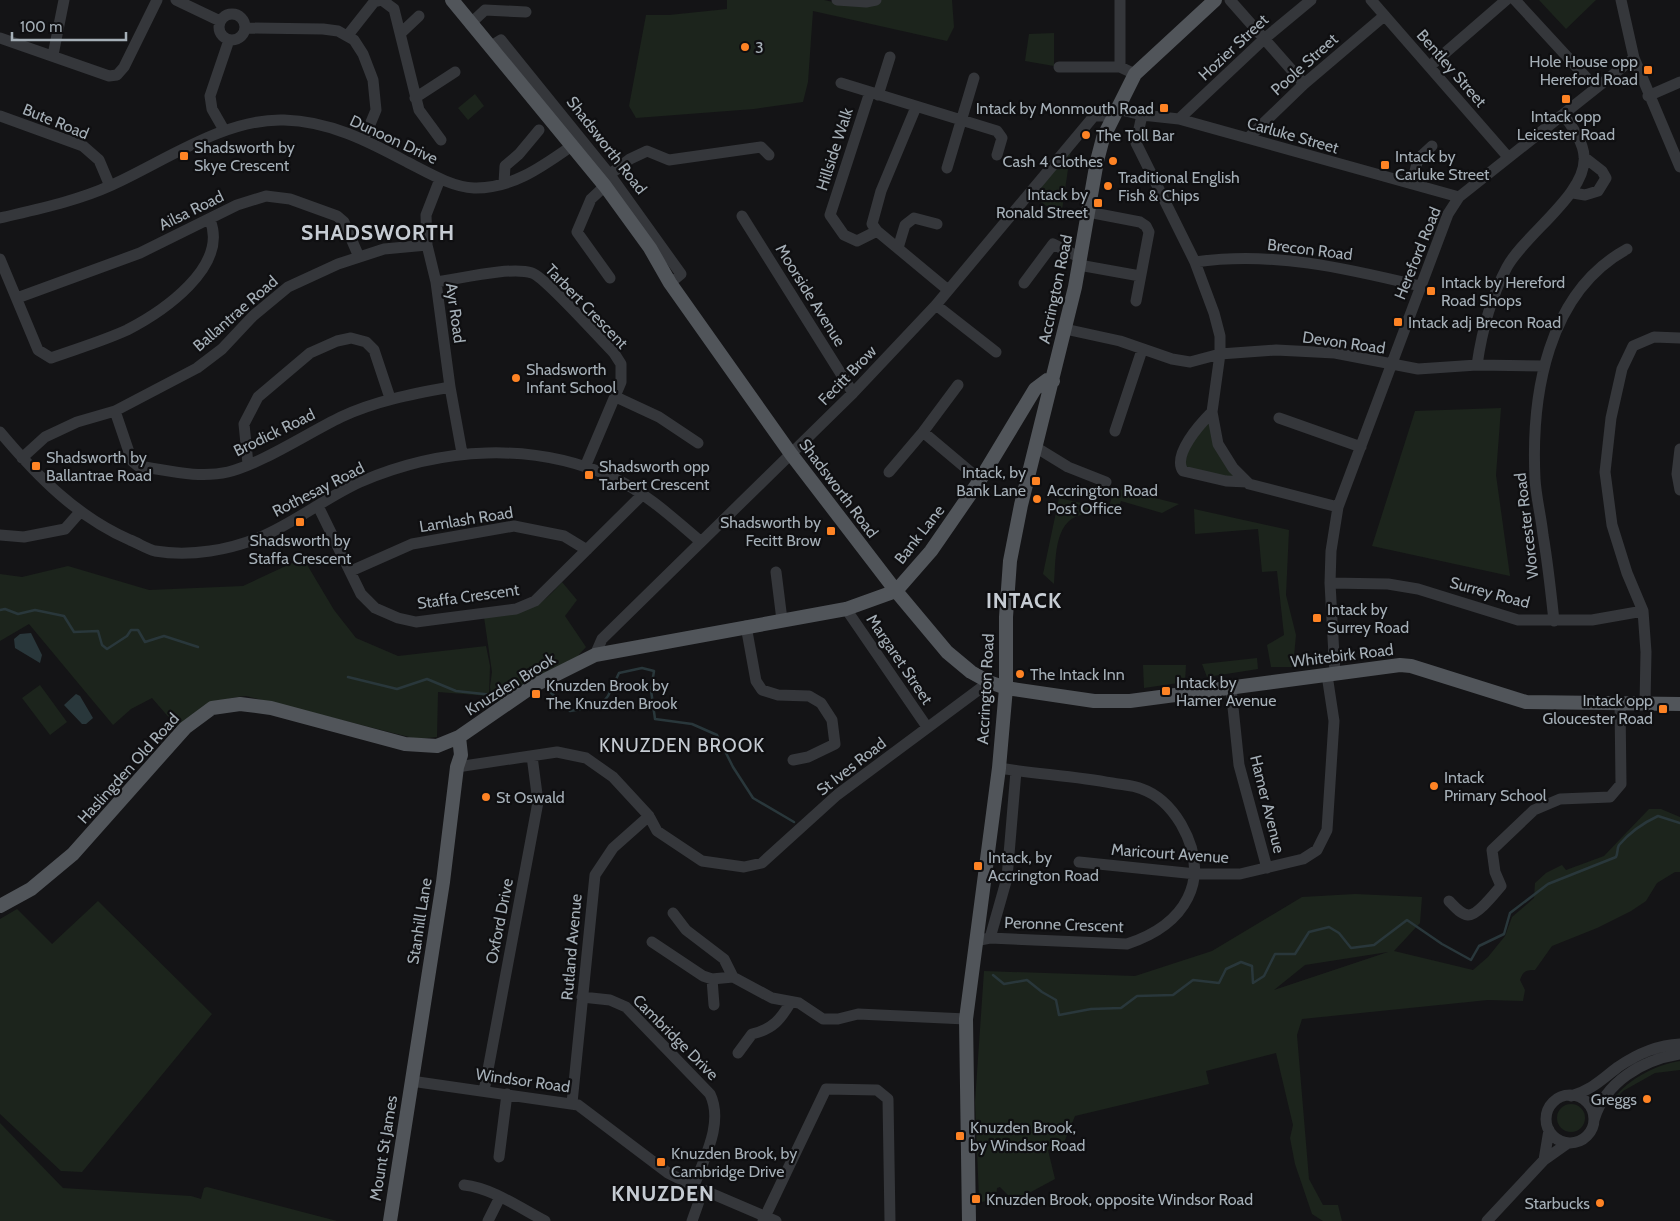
<svg xmlns="http://www.w3.org/2000/svg" width="1680" height="1221" viewBox="0 0 1680 1221" font-family="Cabin,sans-serif">
	<style>
		.green { fill: #1c241c; fill-rule: evenodd }
		.water { fill: #29373b }
		.lines { fill: none; stroke-linecap: round; stroke-linejoin: round }
		.stream { stroke: #29373b; stroke-width: 2.5 }
		.minor { stroke: #35373b; stroke-width: 11 }
		.major { stroke: #51555a; stroke-width: 14 }
		.poi-dot { fill: #fe8324; stroke: #0f0f11; stroke-width: 2 }
		.labels { text-anchor: middle; stroke-width: 4.5; stroke-linejoin: round; paint-order: stroke }
		.poi-label { font-size: 16px; fill: #a5afb7; stroke: #0f0f11; text-anchor: start }
		.street-label { font-size: 16px; fill: #a5afb7; stroke: #0f0f11 }
		.quarter-label { font-size: 19px; letter-spacing: 1px; fill: #c6ccd3; stroke: #0f0f11 }
		.district-label { font-size: 21px; font-weight: bold; letter-spacing: 1px; fill: #c6ccd3; stroke: #0f0f11 }
	</style>
	<rect width="100%" height="100%" fill="#141416"/>
	<path class="green" d="M 727,0 L 824,0 L 851,6 L 851,0 L 952,0 L 954,27 L 947,41 L 813,11 L 808,82 L 803,102 L 754,109 L 636,118 L 629,106 L 646,15 L 669,15 L 727,9 Z
		M 1539,0 L 1596,0 L 1566,29 Z
		M 1054,33 L 1054,66 L 1025,61 L 1029,34 Z
		M 475,94 L 484,106 L 468,120 L 458,108 Z
		M 1072,142 L 1061,217 L 1029,193 Z
		M 1501,408 L 1496,475 L 1510,576 L 1372,546 L 1415,411 Z
		M 1212,412 L 1218,444 L 1247,482 L 1183,471 L 1180,457 Z
		M 1115,488 L 1179,504 L 1162,513 L 1121,501 L 1117,512 C 1105,515 1093,512 1081,515 C 1053,521 1056,562 1054,584 L 1043,574 L 1059,498 L 1108,509 Z
		M 1194,509 L 1289,530 L 1286,595 L 1296,635 L 1293,667 L 1271,667 L 1267,645 L 1284,635 L 1277,571 L 1262,572 L 1258,529 L 1195,534 Z
		M 303,558 L 334,610 L 356,638 L 398,656 L 486,646 L 490,666 L 489,696 L 438,692 L 437,737 L 417,739 L 246,696 C 217,698 201,710 178,728 L 152,698 L 131,709 L 113,725 L 29,624 L 0,641 L 0,574 L 22,577 L 68,566 L 149,590 L 243,586 Z
		M 562,582 L 577,600 L 565,616 L 586,647 L 575,659 L 499,702 L 492,700 L 490,687 L 492,672 L 484,617 C 523,612 535,613 562,582 Z
		M 1257,658 L 1258,669 L 1207,677 L 1202,664 Z
		M 1143,665 L 1186,665 L 1185,682 L 1144,688 Z
		M 40,685 L 67,722 L 50,735 L 22,698 Z
		M 1649,809 L 1661,809 L 1680,817 L 1680,872 L 1675,872 L 1657,883 L 1646,901 L 1631,911 L 1597,928 L 1552,946 L 1535,970 C 1526,970 1523,971 1520,980 L 1525,990 L 1523,1001 L 1488,1000 L 1302,1019 L 1297,1035 L 1309,1179 L 1323,1205 L 1338,1205 L 1342,1221 L 1323,1221 L 1312,1214 L 1295,1164 L 1290,1138 L 1293,1125 L 1276,1053 L 1206,1071 L 1209,1084 L 1075,1116 L 1063,1145 L 1048,1150 L 1055,1179 L 1014,1201 L 1000,1187 L 997,1188 L 996,1198 L 982,1202 L 979,1199 L 975,1102 L 984,971 L 1135,976 L 1212,951 L 1302,897 L 1355,894 L 1422,897 L 1420,923 L 1394,951 L 1473,970 L 1488,957 L 1505,936 L 1512,917 L 1534,898 L 1535,883 L 1546,873 L 1562,865 L 1566,870 L 1604,856 ZM 1388,952 L 1274,990 L 1305,965 Z
		M 98,901 L 212,1014 L 82,1172 L 61,1171 L 0,1114 L 0,919 L 17,909 L 52,944 Z
		M 1680,1061 L 1680,1070 L 1655,1073 L 1623,1091 L 1620,1094 L 1620,1107 L 1617,1111 L 1609,1104 C 1626,1081 1651,1066 1680,1061 Z
		M1557 1118a14 14 0 1 1 28 0a14 14 0 1 1-28 0Z
		M 0,1123 L 63,1188 L 191,1196 L 201,1199 L 204,1188 L 207,1187 L 337,1221 L 0,1221 Z"/>
	<path class="water" d="M 31,633 L 42,655 L 40,663 L 15,648 L 14,639 L 20,634 Z
		M 76,694 L 80,696 L 93,718 L 86,724 L 82,724 L 64,705 Z"/>
	<g class="lines">
		<path class="stream" d="M 0,610 L 5,609 L 18,614 L 35,610 L 64,616 L 74,632 L 98,631 L 102,645 L 107,649 L 127,636 L 131,630 L 138,630 L 145,642 L 164,636 L 198,647
			M 348,677 L 397,689 L 427,679 L 456,691 L 502,696 L 521,686
			M 548,690 L 570,711 L 600,706 L 608,696 L 619,673 L 642,668 L 654,671 L 651,690 L 655,719 L 692,724 L 717,735 L 733,767 L 753,798 L 794,822
			M 993,975 L 1004,984 L 1027,980 L 1042,992 L 1056,1000 L 1059,1015 L 1091,1009 L 1121,1008 L 1137,996 L 1173,995 L 1193,980 L 1219,983 L 1226,969 L 1241,962 L 1252,966 L 1253,983 L 1264,976 L 1275,954 L 1295,954 L 1309,932 L 1329,927 L 1339,933 L 1351,948 L 1374,945 L 1407,920 L 1442,944 L 1471,960 L 1479,946 L 1504,934 L 1510,913 L 1548,884 L 1616,857 C 1618,853 1617,848 1619,845 C 1630,832 1643,823 1658,816 L 1680,823"/>
		<path class="minor" d="M 176,0 L 220,21
			M 837,0 L 866,2 L 876,0
			M 1120,0 L 1120,67 L 1135,74
			M 1230,0 L 1304,84
			M 1371,0 L 1508,157
			M 1515,0 L 1595,87
			M 1621,0 L 1634,58 L 1680,167
			M219 27a13 13 0 1 1 26 0a13 13 0 1 1-26 0Z
			M 470,24 L 485,10 L 526,12
			M 246,28 L 323,29 L 338,31 L 354,40 L 363,54 L 373,80 L 376,110 L 364,139
			M 402,32 L 419,16
			M 348,35 L 374,2 L 382,0 L 394,9 L 419,110 L 441,140
			M 0,38 L 109,76 L 117,75 L 124,67 L 157,0
			M 490,47 L 501,40 L 610,175 L 681,274 L 670,283
			M 53,55 L 64,0
			M 1430,66 L 1506,0
			M 1059,67 L 1120,67
			M 841,83 L 997,131 L 1002,138 L 997,155
			M 870,92 L 830,215 L 844,235 L 857,241 L 877,231 L 948,290
			M 878,95 L 890,57
			M 1648,96 L 1680,82
			M 415,98 L 455,72
			M 1117,109 L 1142,115 L 1179,119 L 1459,197
			M 1142,115 L 1136,143 L 1195,262 L 1214,313 L 1220,336 L 1220,354 L 1212,412 L 1218,444 L 1233,468 L 1249,484 L 1338,507
			M 0,116 L 83,146 L 99,160 L 110,186
			M 1179,119 L 1264,39 L 1311,0
			M 224,130 L 212,109 L 210,96 L 229,40
			M 1248,138 L 1304,84 L 1384,16
			M 947,168 L 974,78
			M 605,178 L 630,159 L 647,151 L 669,160 L 761,147 L 769,155
			M 440,179 L 426,215 L 427,245 L 436,282 L 450,387 L 462,453
			M 504,183 L 505,166 L 519,154 L 539,130
			M 1412,183 L 1418,159 L 1432,146
			M 605,186 L 591,199 L 577,232 L 610,278
			M 1573,193 L 1585,195 L 1598,191 L 1606,178 L 1602,171 L 1584,157
			M 1088,212 L 1140,222 L 1146,226 L 1149,232 L 1136,301
			M 742,216 L 853,393
			M 0,218 C 38,209 77,201 112,185 C 165,161 225,118 284,120 C 329,121 368,141 407,162 C 427,172 451,187 474,188 C 512,189 543,166 573,145
			M 877,231 L 872,224 L 881,191 L 916,107
			M 898,248 L 905,225 L 914,218 L 937,224
			M 0,259 L 38,350 L 51,358 C 76,349 103,341 127,330 C 162,312 229,267 210,220
			M 1195,262 C 1273,251 1345,268 1420,286
			M 1079,265 L 1140,276
			M 436,282 C 459,279 511,266 532,273 C 545,277 600,339 614,353 L 621,364 L 621,382 L 585,467
			M 1024,283 L 1053,244 L 1081,258
			M 17,298 L 140,253 L 237,205 L 266,196 L 290,199 L 337,216 L 344,222 L 359,257
			M 936,305 L 996,352
			M 1065,329 L 1120,341 L 1172,359 L 1190,362 L 1220,354 L 1276,350 L 1335,353 L 1418,369 L 1477,365 L 1544,366
			M 1477,365 C 1482,330 1491,297 1507,267 C 1525,234 1588,193 1584,156 C 1583,141 1572,127 1564,115
			M 616,397 L 659,417 L 698,443
			M 115,411 L 132,461 L 138,466 C 167,470 198,479 228,472 C 261,464 308,433 341,417 C 375,401 412,394 450,387
			M 1212,412 C 1200,424 1172,455 1183,471 L 1226,481 L 1247,482
			M 1279,418 L 1361,447
			M 1115,431 L 1142,350
			M 0,432 C 37,476 77,517 130,540 C 138,543 147,549 155,551 C 191,557 230,550 263,536 C 297,521 327,497 360,482 C 441,447 533,441 614,478 C 646,493 673,518 700,541
			M 923,432 L 980,480
			M 1037,448 L 1068,467 L 1106,482
			M 1680,449 L 1677,474 L 1680,490
			M 22,458 L 45,437 L 77,422 L 115,411 L 197,368 L 222,349 L 253,316 L 288,287 L 338,264 L 384,249 L 427,245
			M 248,464 L 244,424 L 258,397 L 310,353 L 337,341 L 351,338 L 366,342 L 374,350 L 390,398
			M 889,472 L 923,432 L 958,385
			M 318,506 L 361,594 L 375,608 L 398,618 L 416,622 L 516,609 L 535,601 L 642,495
			M 0,535 L 24,537 L 65,529 L 80,512
			M 351,571 L 412,544 L 514,526 L 564,536 L 587,550
			M 776,572 L 782,620
			M 1330,583 L 1388,584 L 1418,589 L 1518,620 L 1592,620 L 1643,611
			M 846,609 L 927,727
			M 1554,621 C 1551,593 1548,564 1543,535 C 1541,516 1536,497 1535,479 C 1531,395 1547,293 1627,249
			M 746,626 L 756,681 L 762,690 L 778,695 L 809,696 L 821,703 L 832,720 L 835,744 L 808,757 L 793,760
			M 595,655 L 602,639 L 853,393 L 936,305 L 1094,116 L 1113,116
			M 1335,674 L 1330,583 L 1331,551 L 1338,507 L 1448,214 L 1459,197 L 1634,58
			M 1231,688 L 1239,765 L 1267,868
			M 1645,704 L 1646,652 L 1643,611 L 1627,573 L 1612,525 L 1605,472 L 1611,418 L 1622,369 L 1633,346 L 1654,337 L 1680,338
			M 457,767 L 557,752 L 586,758 L 613,777 L 649,816 L 657,831 L 702,861 L 744,867 L 762,863 L 837,795 L 989,682
			M 1079,862 L 1196,874 L 1240,874 L 1303,859 L 1317,850 L 1327,830 L 1334,721 L 1327,675
			M 1449,901 C 1454,906 1460,914 1468,915 C 1477,916 1495,893 1501,886 L 1495,872 L 1492,850 L 1534,810 L 1560,799 L 1610,797 L 1621,784 L 1620,703
			M 673,913 L 686,930 L 724,959 L 733,977 L 772,998 L 799,1003 L 823,1019 L 838,1019 L 858,1014 L 966,1019
			M 990,938 L 1007,878 L 1016,771
			M 975,941 L 990,938 L 1127,944 C 1185,925 1213,880 1181,824 C 1172,809 1159,795 1142,789 C 1133,785 1122,785 1112,783 C 1075,776 1036,774 999,768
			M 652,942 L 703,976 L 712,979 L 733,977
			M 712,979 L 714,1005
			M 582,997 L 610,1000 L 626,1007 L 710,1094 C 724,1123 704,1158 694,1186
			M 738,1053 L 752,1034 C 773,1029 780,1020 791,1002
			M 411,1081 L 578,1105 L 668,1173 L 694,1186 L 776,1221
			M 484,1091 L 538,802 L 532,756
			M1546 1119a24 24 0 1 1 48 0a24 24 0 1 1-48 0Z
			M 1571,1096 C 1592,1090 1602,1079 1618,1067 C 1637,1054 1657,1045 1680,1044
			M 572,1103 L 595,875 L 613,848 L 649,816
			M 1594,1120 C 1605,1082 1642,1060 1680,1054
			M 499,1157 L 507,1094
			M 1544,1160 L 1549,1130
			M 464,1185 C 492,1188 520,1208 545,1221
			M 488,1221 L 500,1197
			M 692,1221 L 703,1190
			M 763,1221 L 826,1089 L 877,1090 L 888,1099 L 890,1221
			M 1487,1221 L 1544,1160 L 1568,1143"/>
		<path class="major" d="M 452,0 L 605,186 L 650,248 L 670,283 L 791,454 L 896,591 L 947,652 L 971,672 L 989,682 L 1006,688 L 1094,701 L 1130,701 L 1400,665 L 1411,666 L 1526,702 L 1680,704
			M 0,906 L 31,889 L 73,854 L 185,728 L 212,708 L 240,704 L 271,708 L 405,744 L 437,746 L 459,737 L 533,686 L 595,655 L 846,609 L 896,591 L 931,551 L 980,480 L 1035,389 L 1047,380 L 1053,381
			M 390,1221 L 443,882 L 457,767 L 461,755 L 459,737
			M 969,1221 L 966,1019 L 999,768 L 1006,688 L 1006,617 L 1010,561 L 1021,505 L 1075,287 L 1097,161 L 1103,138 L 1135,74 L 1215,0"/>
	</g>
	<g class="poi-dot">
		<circle cx="745" cy="47" r="5"/>
		<rect x="1643" y="65" width="10" height="10" rx="2.5"/>
		<rect x="1561" y="94" width="10" height="10" rx="2.5"/>
		<rect x="1159" y="103" width="10" height="10" rx="2.5"/>
		<circle cx="1086" cy="135" r="5"/>
		<rect x="179" y="151" width="10" height="10" rx="2.5"/>
		<circle cx="1113" cy="161" r="5"/>
		<rect x="1380" y="160" width="10" height="10" rx="2.5"/>
		<circle cx="1108" cy="186" r="5"/>
		<rect x="1093" y="198" width="10" height="10" rx="2.5"/>
		<rect x="1426" y="286" width="10" height="10" rx="2.5"/>
		<rect x="1393" y="317" width="10" height="10" rx="2.5"/>
		<circle cx="516" cy="378" r="5"/>
		<rect x="31" y="461" width="10" height="10" rx="2.5"/>
		<rect x="584" y="470" width="10" height="10" rx="2.5"/>
		<rect x="1031" y="476" width="10" height="10" rx="2.5"/>
		<circle cx="1037" cy="499" r="5"/>
		<rect x="295" y="517" width="10" height="10" rx="2.5"/>
		<rect x="826" y="526" width="10" height="10" rx="2.5"/>
		<rect x="1312" y="613" width="10" height="10" rx="2.5"/>
		<circle cx="1020" cy="674" r="5"/>
		<rect x="1161" y="686" width="10" height="10" rx="2.5"/>
		<rect x="531" y="689" width="10" height="10" rx="2.5"/>
		<rect x="1658" y="704" width="10" height="10" rx="2.5"/>
		<circle cx="1434" cy="786" r="5"/>
		<circle cx="486" cy="797" r="5"/>
		<rect x="973" y="861" width="10" height="10" rx="2.5"/>
		<circle cx="1647" cy="1099" r="5"/>
		<rect x="955" y="1131" width="10" height="10" rx="2.5"/>
		<rect x="656" y="1157" width="10" height="10" rx="2.5"/>
		<rect x="971" y="1194" width="10" height="10" rx="2.5"/>
		<circle cx="1600" cy="1203" r="5"/>
	</g>
	<g class="labels">
		<g class="poi-label">
			<text x="755" y="53">3</text>
			<text x="1638" y="67" text-anchor="end">Hole House opp<tspan x="1638" dy="18">Hereford Road</tspan></text>
			<text x="1154" y="114" text-anchor="end">Intack by Monmouth Road</text>
			<text x="1566" y="122" text-anchor="middle">Intack opp<tspan x="1566" dy="18">Leicester Road</tspan></text>
			<text x="1096" y="141">The Toll Bar</text>
			<text x="194" y="153">Shadsworth by<tspan x="194" dy="18">Skye Crescent</tspan></text>
			<text x="1395" y="162">Intack by<tspan x="1395" dy="18">Carluke Street</tspan></text>
			<text x="1103" y="167" text-anchor="end">Cash 4 Clothes</text>
			<text x="1118" y="183">Traditional English<tspan x="1118" dy="18">Fish &amp; Chips</tspan></text>
			<text x="1088" y="200" text-anchor="end">Intack by<tspan x="1088" dy="18">Ronald Street</tspan></text>
			<text x="1441" y="288">Intack by Hereford<tspan x="1441" dy="18">Road Shops</tspan></text>
			<text x="1408" y="328">Intack adj Brecon Road</text>
			<text x="526" y="375">Shadsworth<tspan x="526" dy="18">Infant School</tspan></text>
			<text x="46" y="463">Shadsworth by<tspan x="46" dy="18">Ballantrae Road</tspan></text>
			<text x="599" y="472">Shadsworth opp<tspan x="599" dy="18">Tarbert Crescent</tspan></text>
			<text x="1026" y="478" text-anchor="end">Intack, by<tspan x="1026" dy="18">Bank Lane</tspan></text>
			<text x="1047" y="496">Accrington Road<tspan x="1047" dy="18">Post Office</tspan></text>
			<text x="821" y="528" text-anchor="end">Shadsworth by<tspan x="821" dy="18">Fecitt Brow</tspan></text>
			<text x="300" y="546" text-anchor="middle">Shadsworth by<tspan x="300" dy="18">Staffa Crescent</tspan></text>
			<text x="1327" y="615">Intack by<tspan x="1327" dy="18">Surrey Road</tspan></text>
			<text x="1030" y="680">The Intack Inn</text>
			<text x="1176" y="688">Intack by<tspan x="1176" dy="18">Hamer Avenue</tspan></text>
			<text x="546" y="691">Knuzden Brook by<tspan x="546" dy="18">The Knuzden Brook</tspan></text>
			<text x="1653" y="706" text-anchor="end">Intack opp<tspan x="1653" dy="18">Gloucester Road</tspan></text>
			<text x="1444" y="783">Intack<tspan x="1444" dy="18">Primary School</tspan></text>
			<text x="496" y="803">St Oswald</text>
			<text x="988" y="863">Intack, by<tspan x="988" dy="18">Accrington Road</tspan></text>
			<text x="1637" y="1105" text-anchor="end">Greggs</text>
			<text x="970" y="1133">Knuzden Brook,<tspan x="970" dy="18">by Windsor Road</tspan></text>
			<text x="671" y="1159">Knuzden Brook, by<tspan x="671" dy="18">Cambridge Drive</tspan></text>
			<text x="986" y="1205">Knuzden Brook, opposite Windsor Road</text>
			<text x="1590" y="1209" text-anchor="end">Starbucks</text>
		</g>
		<g class="street-label">
			<text transform="translate(1233 47) rotate(-43)" y="6">Hozier Street</text>
			<text transform="translate(1304 64) rotate(-42)" y="6">Poole Street</text>
			<text transform="translate(1452 68) rotate(49)" y="6">Bentley Street</text>
			<text transform="translate(56 121) rotate(22)" y="6">Bute Road</text>
			<text transform="translate(1293 135) rotate(16)" y="6">Carluke Street</text>
			<text transform="translate(394 139) rotate(25)" y="6">Dunoon Drive</text>
			<text transform="translate(607 145) rotate(52)" y="6">Shadsworth Road</text>
			<text transform="translate(834 149) rotate(-72)" y="6">Hillside Walk</text>
			<text transform="translate(191 210) rotate(-26)" y="6">Ailsa Road</text>
			<text transform="translate(1310 249) rotate(7)" y="6">Brecon Road</text>
			<text transform="translate(1417 253) rotate(-68)" y="6">Hereford Road</text>
			<text transform="translate(1055 289) rotate(-78)" y="6">Accrington Road</text>
			<text transform="translate(811 295) rotate(58)" y="6">Moorside Avenue</text>
			<text transform="translate(587 306) rotate(46)" y="6">Tarbert Crescent</text>
			<text transform="translate(235 313) rotate(-41)" y="6">Ballantrae Road</text>
			<text transform="translate(456 313) rotate(82)" y="6">Ayr Road</text>
			<text transform="translate(1344 342) rotate(8)" y="6">Devon Road</text>
			<text transform="translate(847 375) rotate(-46)" y="6">Fecitt Brow</text>
			<text transform="translate(274 432) rotate(-26)" y="6">Brodick Road</text>
			<text transform="translate(839 488) rotate(53)" y="6">Shadsworth Road</text>
			<text transform="translate(318 489) rotate(-27)" y="6">Rothesay Road</text>
			<text transform="translate(466 519) rotate(-9)" y="6">Lamlash Road</text>
			<text transform="translate(1526 526) rotate(-97)" y="6">Worcester Road</text>
			<text transform="translate(919 534) rotate(-52)" y="6">Bank Lane</text>
			<text transform="translate(1490 592) rotate(15)" y="6">Surrey Road</text>
			<text transform="translate(468 596) rotate(-8)" y="6">Staffa Crescent</text>
			<text transform="translate(1342 655) rotate(-7)" y="6">Whitebirk Road</text>
			<text transform="translate(900 659) rotate(56)" y="6">Margaret Street</text>
			<text transform="translate(510 684) rotate(-32)" y="6">Knuzden Brook</text>
			<text transform="translate(985 689) rotate(-87)" y="6">Accrington Road</text>
			<text transform="translate(851 766) rotate(-38)" y="6">St Ives Road</text>
			<text transform="translate(128 768) rotate(-48)" y="6">Haslingden Old Road</text>
			<text transform="translate(1268 804) rotate(76)" y="6">Hamer Avenue</text>
			<text transform="translate(1170 853) rotate(4)" y="6">Maricourt Avenue</text>
			<text transform="translate(419 921) rotate(-81)" y="6">Stanhill Lane</text>
			<text transform="translate(499 921) rotate(-79)" y="6">Oxford Drive</text>
			<text transform="translate(1064 924) rotate(2)" y="6">Peronne Crescent</text>
			<text transform="translate(571 947) rotate(-85)" y="6">Rutland Avenue</text>
			<text transform="translate(676 1037) rotate(45)" y="6">Cambridge Drive</text>
			<text transform="translate(523 1080) rotate(8)" y="6">Windsor Road</text>
			<text transform="translate(383 1148) rotate(-81)" y="6">Mount St James</text>
		</g>
		<g class="quarter-label">
			<text x="682" y="752">KNUZDEN BROOK</text>
		</g>
		<g class="district-label">
			<text x="378" y="240">SHADSWORTH</text>
			<text x="1024" y="608">INTACK</text>
			<text x="663" y="1201">KNUZDEN</text>
		</g>
	</g>
	<path d="M12 32v8h114v-8" fill="none" stroke="#a5afb7" stroke-width="2.5"/>
	<text x="20" y="32" font-size="15" fill="#a5afb7" stroke="#0f0f11" stroke-width="4" paint-order="stroke">100 m</text>
</svg>
